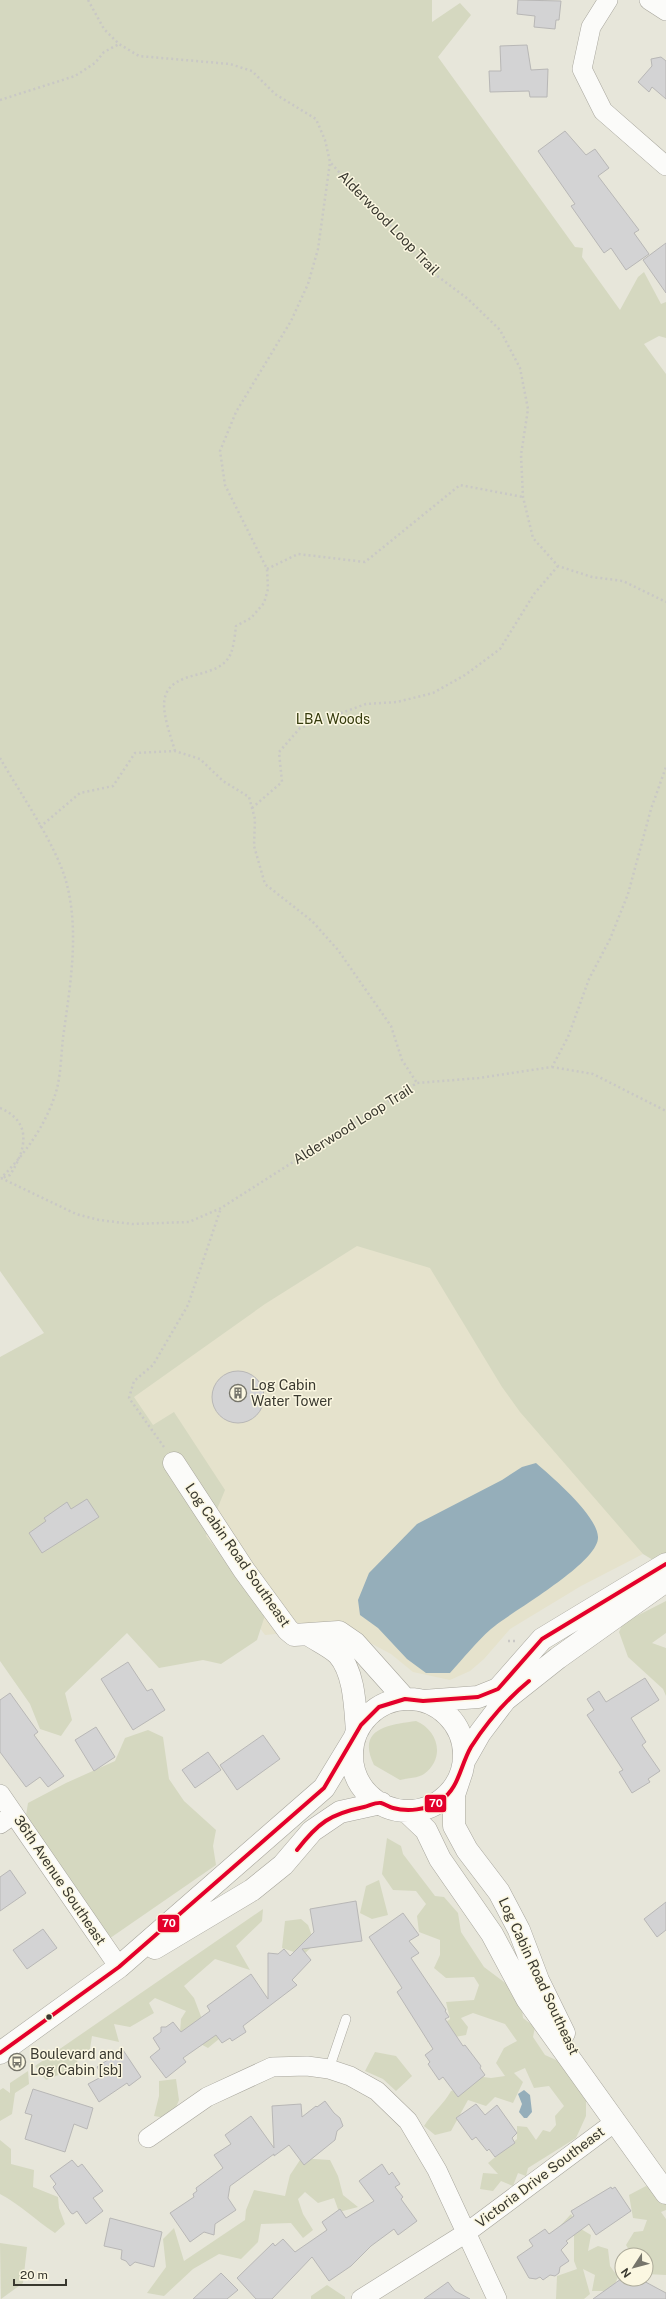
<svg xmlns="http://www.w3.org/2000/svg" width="666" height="2299" viewBox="0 0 666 2299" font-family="'Public Sans',sans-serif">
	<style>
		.built { fill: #e5e2cc }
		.green { fill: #d5d8c0 }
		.water { fill: #95aeba }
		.building { fill: #d3d3d4; stroke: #b8b7b6 }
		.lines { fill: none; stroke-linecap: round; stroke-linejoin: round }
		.lane-casing { stroke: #a7a59c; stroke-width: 10 }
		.street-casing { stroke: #a7a59c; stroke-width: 20 }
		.secondary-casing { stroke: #a7a59c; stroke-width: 23 }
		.path { stroke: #c9c8c5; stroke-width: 2.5; stroke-dasharray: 2 3; stroke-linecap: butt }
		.lane { stroke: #fbfbf9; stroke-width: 9 }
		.street { stroke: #fbfbf9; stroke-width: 19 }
		.secondary { stroke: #fbfbf9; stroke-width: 22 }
		.bus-1-casing { stroke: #fbf7e1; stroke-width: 7 }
		.bus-1 { stroke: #e4002b; stroke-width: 4 }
		.bus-dot { fill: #39382f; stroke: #fbf7e1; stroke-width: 1.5 }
		.labels { text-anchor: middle; stroke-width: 3; stroke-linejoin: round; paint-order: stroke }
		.street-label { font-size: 14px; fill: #39382f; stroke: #fbf7e1 }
		.park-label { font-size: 14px; fill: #353b0d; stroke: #fbf7e1 }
		.poi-label { font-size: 14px; fill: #39382f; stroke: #fbf7e1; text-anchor: start }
		.line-badge { stroke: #fbf7e1; stroke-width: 1.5 }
		.badge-label { font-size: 11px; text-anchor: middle; font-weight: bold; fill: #fff }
	</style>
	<rect width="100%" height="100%" fill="#e7e6da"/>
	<path class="built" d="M 390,1201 L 517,1375 L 643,1554 L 581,1586 L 510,1629 L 484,1659 L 470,1671 L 450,1680 L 413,1672 L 391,1654 L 342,1628 L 265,1635 L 102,1409 Z"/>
	<path class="green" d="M 0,0 L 432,0 L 432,22 L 460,3 L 471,15 L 438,57 L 575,247 L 583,248 L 582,257 L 620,310 L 638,277 L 644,272 L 661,304 L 666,302 L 666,338 L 659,336 L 644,344 L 666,374 L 666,1564 L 663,1566 L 643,1554 L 520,1412 L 502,1387 L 430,1268 L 357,1246 L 265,1304 L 134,1397 L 153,1425 L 174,1412 L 225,1490 L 206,1536 L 266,1612 L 257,1640 L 221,1664 L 203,1660 L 159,1668 L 127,1633 L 65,1693 L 72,1720 L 61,1736 L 40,1729 L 30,1704 L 0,1661 L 0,1357 L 44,1333 L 0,1271 Z
		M 666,1601 L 666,1633 L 652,1643 L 666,1648 L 666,1696 L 663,1689 L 628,1657 L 619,1632 L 623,1623 Z
		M 416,1721 C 438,1730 446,1758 424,1774 C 419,1778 407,1778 400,1780 L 374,1765 C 356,1728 389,1725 416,1721 Z
		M 148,1730 L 163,1737 L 169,1779 L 184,1801 L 216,1830 L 213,1846 L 216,1865 L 103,1943 L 24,1828 L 28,1803 L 66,1783 L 115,1761 L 125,1738 Z
		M 387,1838 L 401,1846 L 403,1854 L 435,1896 L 444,1897 L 458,1913 L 461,1932 L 484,1967 L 520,1994 L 523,2018 L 535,2027 L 533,2037 L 545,2055 L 574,2068 L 586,2094 L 586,2116 L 576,2138 L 528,2168 L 526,2176 L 518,2173 L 513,2186 L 501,2181 L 493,2191 L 480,2189 L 483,2173 L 498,2174 L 488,2163 L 517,2139 L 517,2126 L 527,2127 L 536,2140 L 543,2130 L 550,2132 L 556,2125 L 555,2116 L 564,2106 L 549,2086 L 534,2088 L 525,2068 L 514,2073 L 523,2082 L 513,2103 L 495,2097 L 486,2106 L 468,2100 L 451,2131 L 435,2135 L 424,2126 C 433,2112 443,2105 451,2091 L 464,2087 L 475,2076 L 491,2078 L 505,2076 L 496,2063 L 504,2048 L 517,2041 L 505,2024 L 473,2013 L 461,2018 L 468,2027 L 466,2035 L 427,2042 L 434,2032 L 450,2019 L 446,2002 L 474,2000 L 479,1985 L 474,1977 L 446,1978 L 434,1968 L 440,1955 L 440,1940 L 419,1932 L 417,1916 L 426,1904 L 416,1891 L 393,1890 L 382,1874 Z
		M 379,1880 L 388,1915 L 372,1919 L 360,1913 L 366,1886 Z
		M 263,1909 L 262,1921 L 236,1946 L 250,1970 L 215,1959 L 184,1986 L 194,1998 L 202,2019 L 219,2027 L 219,2039 L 208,2048 L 180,2033 L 181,2019 L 186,2011 L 155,1998 L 149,2003 L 154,2013 L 130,2027 L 114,2024 L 119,2042 L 92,2036 L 90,2049 L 82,2053 L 73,2069 L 46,2080 L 35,2066 Z
		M 301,1919 L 308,1925 L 315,1944 L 303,1955 L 282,1948 L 285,1921 Z
		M 375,2052 L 396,2056 L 412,2076 L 396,2091 L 383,2079 L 365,2071 Z
		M 28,2071 L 29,2084 L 15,2093 L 12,2114 L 0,2121 L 0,2090 L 3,2088 L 10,2093 L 10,2083 Z
		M 176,2079 L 179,2100 L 171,2119 L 154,2116 L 159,2096 L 159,2081 Z
		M 0,2140 L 11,2149 L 11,2164 L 34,2170 L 33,2187 L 58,2197 L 59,2208 L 65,2224 L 55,2233 C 35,2220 21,2205 0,2194 Z
		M 314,2159 L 330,2160 L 338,2176 L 343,2195 L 358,2207 L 339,2212 L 334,2198 L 318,2203 L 305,2192 L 298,2199 L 303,2214 L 313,2230 L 303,2238 L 291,2223 L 261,2224 L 258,2242 L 241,2259 L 219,2254 L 193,2269 L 164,2296 L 147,2293 L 166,2267 L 163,2239 L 174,2228 L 184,2261 L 245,2220 L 246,2210 L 254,2190 L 285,2196 L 290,2175 L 300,2160 Z
		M 646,2186 L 666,2193 L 666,2210 L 661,2212 L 666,2219 L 666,2275 L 646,2274 L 646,2255 L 632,2255 L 626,2245 L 634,2232 L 643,2231 L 647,2220 L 633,2218 L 629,2195 Z
		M 571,2214 L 581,2229 L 591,2235 L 588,2251 L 598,2246 L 608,2249 L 610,2266 L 618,2277 L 612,2291 L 592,2291 L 595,2275 L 583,2269 L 590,2294 L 584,2299 L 556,2299 L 557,2276 L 577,2269 L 574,2261 L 574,2236 L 561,2225 Z
		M 0,2243 L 27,2247 L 23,2283 L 1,2299 Z
		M 327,2285 L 345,2297 L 345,2299 L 311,2299 L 311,2296 Z"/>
	<path class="water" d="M 536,1463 C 552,1477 597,1515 598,1537 C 599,1563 512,1611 491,1629 C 476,1642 463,1659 450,1673 L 426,1673 L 407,1659 L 378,1628 L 360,1615 L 358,1600 L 369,1573 L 417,1524 L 502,1480 L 522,1467 Z
		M 524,2090 L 530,2095 L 532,2112 L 527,2118 L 524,2118 L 519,2112 L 522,2104 L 518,2094 Z"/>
	<path class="building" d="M 518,0 L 561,1 L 559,20 L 556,20 L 555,29 L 534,27 L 535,16 L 517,14 Z
		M 527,45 L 531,70 L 548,69 L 547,97 L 530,97 L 529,91 L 490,92 L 489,71 L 501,71 L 500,46 Z
		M 661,57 L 666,61 L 666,99 L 652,87 L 649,92 L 638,82 L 652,66 L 651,59 Z
		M 565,131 L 586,155 L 595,149 L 609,168 L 598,176 L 639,230 L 634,233 L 649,254 L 626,270 L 611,248 L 604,253 L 571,206 L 575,204 L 538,151 Z
		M 666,243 L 666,293 L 643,260 Z
		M212 1397a26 26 0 1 1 52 0a26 26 0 1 1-52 0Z
		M 87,1499 L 99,1517 L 42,1553 L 29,1533 L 46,1521 L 44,1518 L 67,1502 L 71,1509 Z
		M 128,1662 L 147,1691 L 152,1689 L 165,1710 L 133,1730 L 101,1679 Z
		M 645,1678 L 659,1700 L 631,1718 L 646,1742 L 642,1745 L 660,1771 L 648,1779 L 650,1782 L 632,1793 L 619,1772 L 623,1770 L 587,1715 L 594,1710 L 587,1699 L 599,1691 L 606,1702 Z
		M 10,1693 L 38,1732 L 34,1735 L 64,1776 L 48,1787 L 40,1777 L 26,1787 L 0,1752 L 0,1700 Z
		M 96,1727 L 115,1757 L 94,1771 L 75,1740 Z
		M 263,1735 L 280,1759 L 237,1790 L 220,1765 Z
		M 208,1752 L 221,1770 L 195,1788 L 182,1770 Z
		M 10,1870 L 26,1893 L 0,1911 L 0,1877 Z
		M 356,1901 L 362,1941 L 302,1949 L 311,1960 L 292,1980 L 297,1985 L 243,2026 L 246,2032 L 232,2041 L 230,2038 L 222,2043 L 216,2035 L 183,2058 L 186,2062 L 166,2078 L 150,2057 L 160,2049 L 153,2038 L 161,2032 L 161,2027 L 166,2027 L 173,2022 L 181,2032 L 210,2011 L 207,2006 L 251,1974 L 268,1999 L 268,1953 L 278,1954 L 284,1949 L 290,1956 L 314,1932 L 310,1909 Z
		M 666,1902 L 666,1930 L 657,1937 L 644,1919 Z
		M 403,1913 L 419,1935 L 409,1941 L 419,1953 L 411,1958 L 446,2010 L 445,2011 L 449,2017 L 445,2019 L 463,2046 L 465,2045 L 481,2066 L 480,2068 L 485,2075 L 458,2097 L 443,2077 L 439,2080 L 428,2064 L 430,2062 L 425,2055 L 433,2049 L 397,1992 L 402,1988 L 369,1937 Z
		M 43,1929 L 57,1948 L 27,1969 L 13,1950 Z
		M 123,2050 L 141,2077 L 129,2086 L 127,2083 L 99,2102 L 88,2084 L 103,2076 L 97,2067 Z
		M 33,2089 L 93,2108 L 87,2129 L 74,2124 L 65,2152 L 25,2139 L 32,2115 L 25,2113 Z
		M 325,2101 L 334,2113 L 340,2118 L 343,2126 L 337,2131 L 335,2140 L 304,2165 L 289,2145 L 274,2156 L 274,2154 L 230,2186 L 228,2198 L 236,2210 L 215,2224 L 214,2235 L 204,2232 L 190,2242 L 170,2213 L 194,2197 L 193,2194 L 197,2191 L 196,2188 L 223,2168 L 214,2155 L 231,2144 L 225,2135 L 251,2116 L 274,2148 L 272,2106 L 301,2104 L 302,2117 L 316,2106 L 317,2107 Z
		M 476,2104 L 485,2115 L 497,2105 L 517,2133 L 512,2138 L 515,2143 L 495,2157 L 489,2149 L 487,2151 L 476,2137 L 472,2140 L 456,2118 Z
		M 72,2160 L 78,2167 L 82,2164 L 103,2191 L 93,2198 L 103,2211 L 86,2224 L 77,2211 L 73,2214 L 71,2213 L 53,2187 L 56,2184 L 50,2176 Z
		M 382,2164 L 389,2175 L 392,2172 L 400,2184 L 395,2187 L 403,2197 L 401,2199 L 417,2221 L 398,2235 L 394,2229 L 371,2246 L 351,2266 L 329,2281 L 312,2257 L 272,2299 L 256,2299 L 237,2278 L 273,2243 L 275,2246 L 283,2239 L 295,2252 L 327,2230 L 322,2222 L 340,2209 L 346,2218 L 374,2201 L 359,2181 Z
		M 611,2187 L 612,2189 L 615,2187 L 631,2211 L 596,2235 L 589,2224 L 566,2241 L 568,2243 L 561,2250 L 569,2261 L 560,2267 L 559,2273 L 555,2276 L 550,2275 L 543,2280 L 540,2277 L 536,2279 L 529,2278 L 517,2257 L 533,2246 L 529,2240 L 545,2229 L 549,2234 L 574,2216 L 571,2211 Z
		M 110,2218 L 162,2232 L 154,2267 L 135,2262 L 130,2266 L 126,2261 L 121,2259 L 122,2250 L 104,2246 Z
		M 221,2273 L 238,2290 L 227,2299 L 193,2299 Z
		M 621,2279 L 640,2279 L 666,2293 L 666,2299 L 593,2299 Z
		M 448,2282 L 455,2291 L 470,2299 L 424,2299 Z"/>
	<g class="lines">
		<g class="lane-casing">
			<path id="lane" d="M 329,2069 L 346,2019"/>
		</g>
		<g class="street-casing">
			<path id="street" d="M 608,0 L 591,27 L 582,69 L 603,111 L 666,166
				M 649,0 L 666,11
				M 0,1794 L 119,1967
				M 0,1824 L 14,1814
				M 148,2138 L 207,2097 L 272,2067 L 307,2066 L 329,2069 L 350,2076 L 377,2091 L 408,2121 L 437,2170 L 497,2299
				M 361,2299 L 466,2233 L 615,2122"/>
		</g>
		<g class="secondary-casing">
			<path id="secondary" d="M 174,1463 L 244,1570 L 288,1630 L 294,1635 L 339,1632 L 355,1643 L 405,1699
				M 309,1635 C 318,1641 331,1647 338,1654 C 355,1673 355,1708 357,1732
				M352 1755a56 56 0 1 1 112 0a56 56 0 1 1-112 0Z
				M 423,1701 L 478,1697 L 498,1689 L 542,1639 L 666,1564
				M 464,1761 L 480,1733 L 505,1700 L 558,1658 L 666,1581
				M 462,1771 L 454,1795 L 454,1826 L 467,1850 L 499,1892 L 519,1930 L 538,1980 L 564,2033
				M 406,1811 L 426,1830 L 440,1859 L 492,1934 L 527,1999 L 666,2193
				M 155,1948 L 252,1890 L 283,1865 L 312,1831 L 340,1812 L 381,1803
				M 0,2053 L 119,1967 L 324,1788 L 355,1737"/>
		</g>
		<path class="path" d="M 88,0 L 104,29 L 119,44 L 139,56 L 230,64 L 252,71 L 275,94 L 316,119 L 325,140 L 330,162 L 363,199 L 399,234 L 428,269 L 468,299 L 500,330 L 520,368 L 528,409 L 521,455 L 523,497 L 533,538 L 558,566 L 592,577 L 623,581 L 666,602
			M 0,100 L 75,76 L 95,63 L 104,52 L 119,44
			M 267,569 L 298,554 L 365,562 L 460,485 L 523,497
			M 175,751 C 171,737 161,711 165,697 C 173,668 220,681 231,653 C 234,645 235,634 236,626 L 251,618 L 264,603 L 268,589 L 267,569 L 225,485 L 220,451 L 236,412 L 291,321 L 308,284 L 318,249 L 330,162
			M 0,758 C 20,793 55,843 66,881 C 80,932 70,986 63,1038 C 61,1055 61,1075 56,1092 C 46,1125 25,1154 1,1178
			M 252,808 L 282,782 L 279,752 L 300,728 L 366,704 L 397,702 L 433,693 L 465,675 L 500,649 L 534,594 L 558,566
			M 40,827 L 80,793 L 113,786 L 135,753 L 175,751 L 200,759 L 223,781 L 249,797 L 255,819 L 254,846 L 265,884 L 312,921 L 338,950 L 391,1026 L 402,1060 L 417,1083
			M 552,1067 L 593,1074 L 666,1111
			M 0,1108 C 33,1122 26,1150 10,1175 L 2,1178
			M 1,1178 L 76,1214 L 99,1220 L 132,1224 L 189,1222 L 221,1208 L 417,1083 L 479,1078 L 552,1067 L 568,1037 L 589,979 L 610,939 L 628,894 L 651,809 L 666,767
			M 164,1447 L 129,1398 L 134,1381 L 153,1365 L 188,1305 L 221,1208
			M 508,1641 L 515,1641"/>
		<use href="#lane" class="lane"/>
		<use href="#street" class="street"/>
		<use href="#secondary" class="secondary"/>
		<g class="bus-1-casing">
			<path id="bus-1" d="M 297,1850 C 318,1823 330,1814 364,1807 C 369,1806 376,1802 381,1803 C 385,1804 389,1807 393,1808 C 408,1812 426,1810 440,1801 C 459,1789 460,1766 471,1747 C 487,1722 506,1700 529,1681
				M 0,2053 L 119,1967 L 324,1788 L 361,1725 L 379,1707 L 405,1699 L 423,1701 L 478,1697 L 498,1689 L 542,1639 L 666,1564"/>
		</g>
		<use href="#bus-1" class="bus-1"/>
	</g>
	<defs>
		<g id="building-ring" transform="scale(0.9)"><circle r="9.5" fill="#fbf7e1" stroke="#76756b" stroke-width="1.5"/><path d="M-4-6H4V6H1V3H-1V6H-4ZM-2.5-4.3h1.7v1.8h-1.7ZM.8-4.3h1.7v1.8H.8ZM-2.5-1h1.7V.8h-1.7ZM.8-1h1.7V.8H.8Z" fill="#76756b"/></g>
		<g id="bus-ring" transform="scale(0.9)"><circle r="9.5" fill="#fbf7e1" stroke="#76756b" stroke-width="1.5"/><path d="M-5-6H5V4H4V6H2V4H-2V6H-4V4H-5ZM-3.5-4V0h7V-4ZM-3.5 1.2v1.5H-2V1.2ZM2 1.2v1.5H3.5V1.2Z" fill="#76756b"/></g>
	</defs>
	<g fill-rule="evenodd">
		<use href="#building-ring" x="238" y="1393"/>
		<use href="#bus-ring" x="17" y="2062"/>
	</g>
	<circle class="bus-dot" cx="49" cy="2017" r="3.5"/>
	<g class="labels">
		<g class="street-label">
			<text transform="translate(389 223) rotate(46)" y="5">Alderwood Loop Trail</text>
			<text transform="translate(353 1124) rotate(-32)" y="5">Alderwood Loop Trail</text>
			<text transform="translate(238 1555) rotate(55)" y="5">Log Cabin Road Southeast</text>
			<text transform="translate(60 1880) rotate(56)" y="5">36th Avenue Southeast</text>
			<text transform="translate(539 1976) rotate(65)" y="5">Log Cabin Road Southeast</text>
			<text transform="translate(540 2177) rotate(-37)" y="5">Victoria Drive Southeast</text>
		</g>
		<g class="park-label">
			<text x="333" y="724">LBA Woods</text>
		</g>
		<g class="poi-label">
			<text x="251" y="1390">Log Cabin<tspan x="251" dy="16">Water Tower</tspan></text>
			<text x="30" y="2059">Boulevard and<tspan x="30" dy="16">Log Cabin [sb]</tspan></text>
		</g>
	</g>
	<g class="line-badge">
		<rect x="424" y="1794" width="23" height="19" rx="4" fill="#e4002b"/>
		<rect x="157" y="1914" width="23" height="19" rx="4" fill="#e4002b"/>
	</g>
	<g class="badge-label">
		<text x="436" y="1807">70</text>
		<text x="169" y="1927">70</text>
	</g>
	<g transform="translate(634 2267) rotate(234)"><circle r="19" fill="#fbf7e1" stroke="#adab9a"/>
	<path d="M0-3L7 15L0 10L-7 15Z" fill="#76756b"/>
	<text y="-6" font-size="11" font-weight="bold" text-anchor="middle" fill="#39382f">N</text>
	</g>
	<path d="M14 2279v6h52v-6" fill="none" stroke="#39382f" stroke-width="2"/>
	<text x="20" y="2279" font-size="12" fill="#39382f" stroke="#fbf7e1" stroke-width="3" paint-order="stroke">20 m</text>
</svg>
